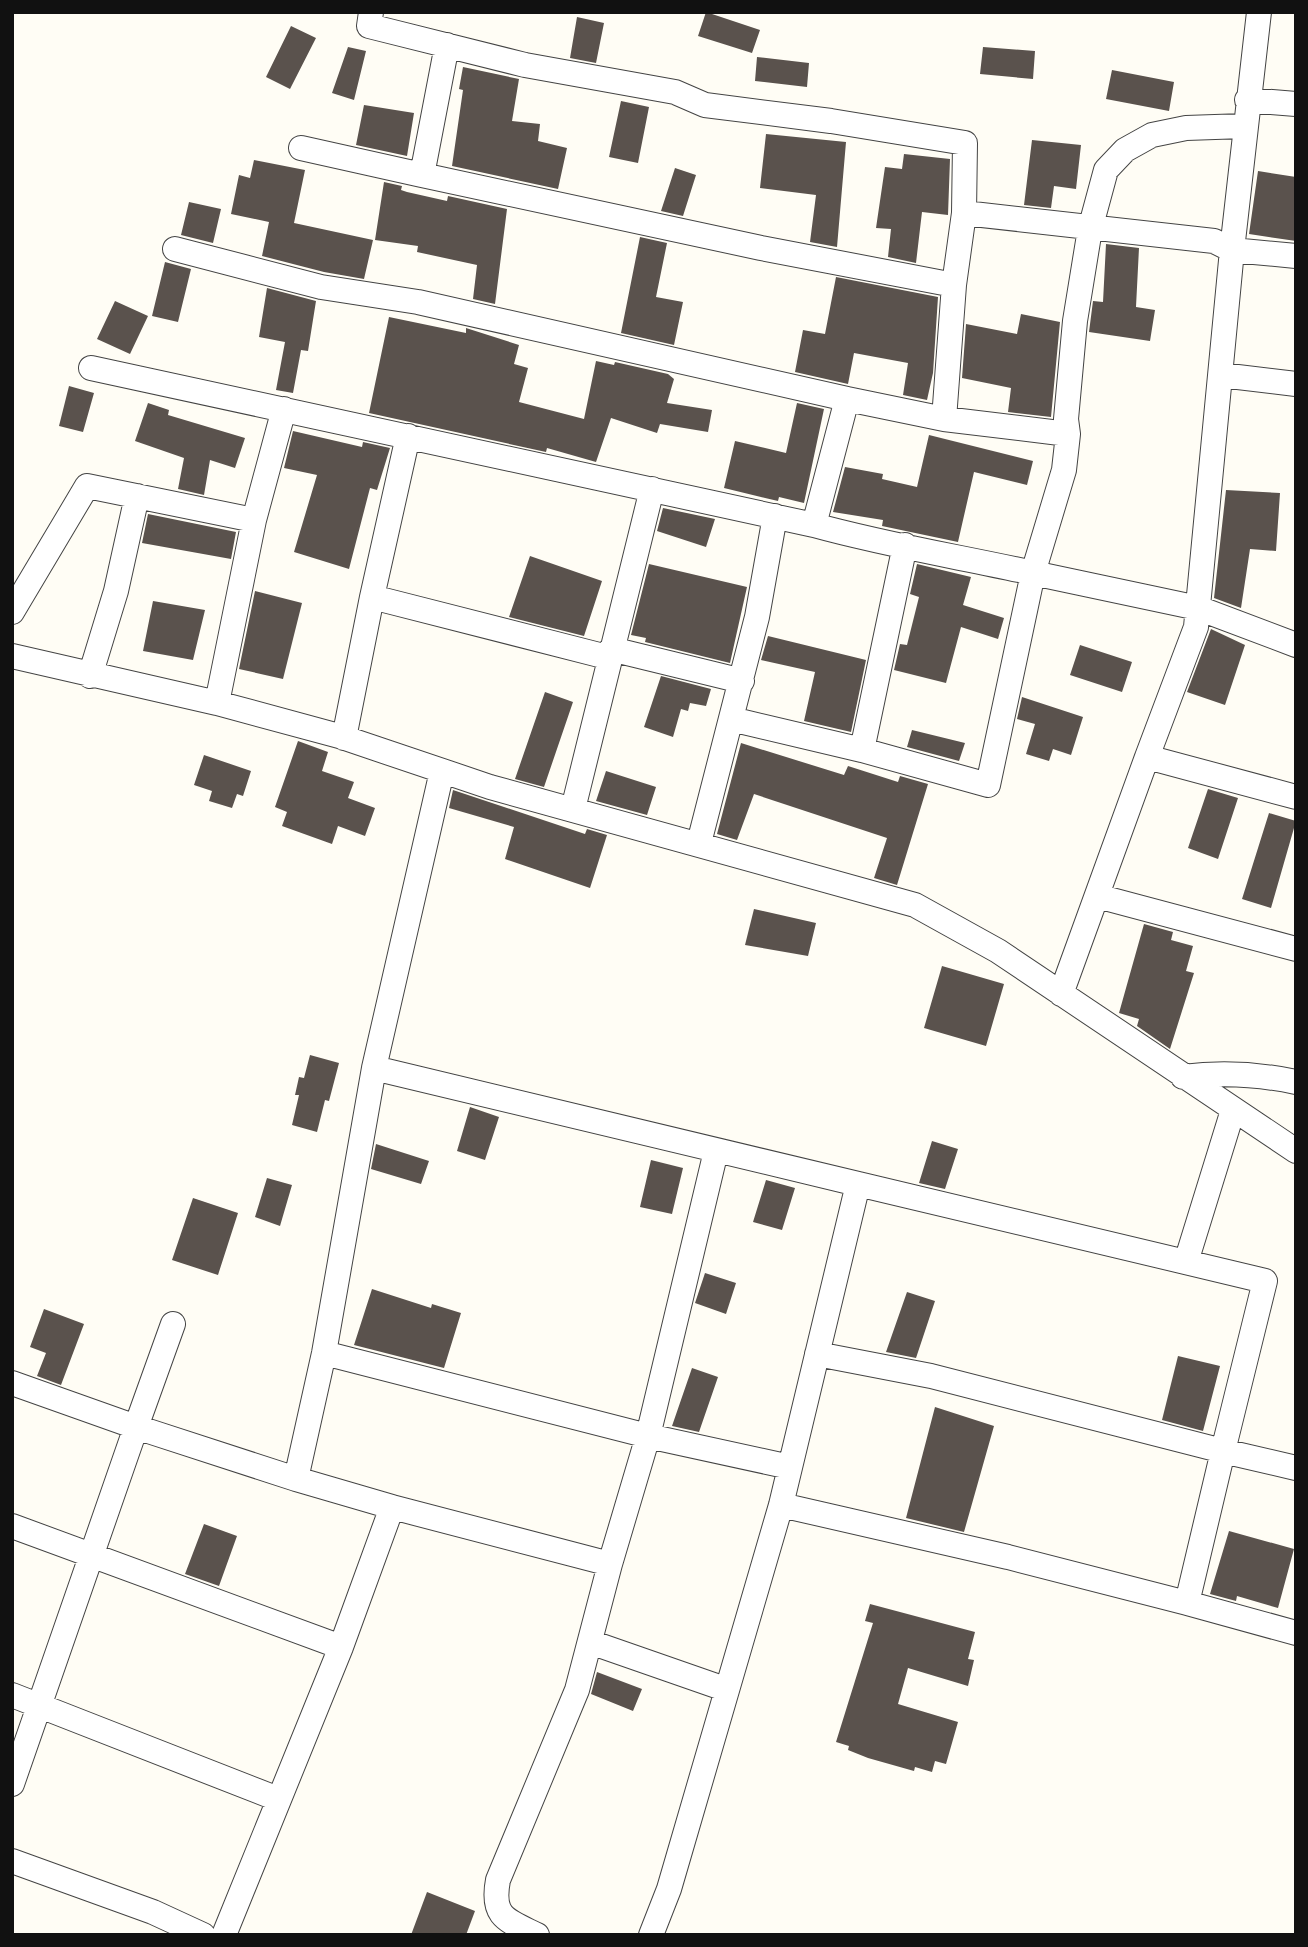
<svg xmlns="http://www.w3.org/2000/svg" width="1308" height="1947" viewBox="0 0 1308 1947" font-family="'Source Serif 4',serif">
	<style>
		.building { fill: #5a524d }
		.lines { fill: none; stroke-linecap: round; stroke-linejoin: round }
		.minor-casing { stroke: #444; stroke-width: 26 }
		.minor { stroke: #fff; stroke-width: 24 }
	</style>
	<rect width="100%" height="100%" fill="#fffdf5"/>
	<path class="building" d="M 706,12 L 760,30 L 752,53 L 698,36 Z
		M 577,17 L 604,23 L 596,63 L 570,58 Z
		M 291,26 L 316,38 L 290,89 L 266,77 Z
		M 348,47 L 366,51 L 354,100 L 332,93 Z
		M 983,47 L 1035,51 L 1033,79 L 980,74 Z
		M 757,57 L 809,63 L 807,87 L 755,81 Z
		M 463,67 L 519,79 L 512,121 L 540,124 L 538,141 L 567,148 L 558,189 L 452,166 L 463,90 L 459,89 Z
		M 1112,70 L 1174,82 L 1169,111 L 1106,99 Z
		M 621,101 L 649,107 L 638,163 L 609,157 Z
		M 364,105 L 414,113 L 407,156 L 356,145 Z
		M 766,134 L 846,142 L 837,247 L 810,242 L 816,195 L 760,188 Z
		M 1032,140 L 1081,145 L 1076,189 L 1054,186 L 1051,208 L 1024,205 Z
		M 904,154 L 950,159 L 948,215 L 922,212 L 916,263 L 888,257 L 891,229 L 876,228 L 885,167 L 902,169 Z
		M 254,160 L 305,170 L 294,223 L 373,240 L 364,279 L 324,272 L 262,256 L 269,222 L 231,214 L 239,175 L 250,178 Z
		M 675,168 L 696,175 L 683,216 L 661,211 Z
		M 1258,171 L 1296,177 L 1296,241 L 1249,234 Z
		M 384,182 L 402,186 L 401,190 L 407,192 L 447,201 L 448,196 L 507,209 L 495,304 L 473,299 L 477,265 L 417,252 L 418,246 L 375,240 Z
		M 189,202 L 221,209 L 213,243 L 181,235 Z
		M 640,237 L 667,243 L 656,297 L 683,302 L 674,345 L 621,333 Z
		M 1106,244 L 1139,248 L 1136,307 L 1155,310 L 1150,341 L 1089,332 L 1093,301 L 1103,302 Z
		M 165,262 L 191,269 L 178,322 L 152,316 Z
		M 836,277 L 938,297 L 933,373 L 927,400 L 903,395 L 908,363 L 854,353 L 848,384 L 795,372 L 803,330 L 825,334 Z
		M 267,288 L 316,301 L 308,351 L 301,350 L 293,393 L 276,390 L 285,342 L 259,337 Z
		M 115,301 L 148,316 L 130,354 L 97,339 Z
		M 1021,314 L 1060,322 L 1051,417 L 1008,412 L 1011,388 L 962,378 L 966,324 L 1017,334 Z
		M 389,317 L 466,333 L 466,328 L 519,345 L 514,364 L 528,368 L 519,402 L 584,419 L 596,361 L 614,365 L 615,362 L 668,374 L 674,379 L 667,403 L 712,410 L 708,432 L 660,424 L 657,433 L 611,418 L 596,462 L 547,448 L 546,452 L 369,413 Z
		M 69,386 L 94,393 L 83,432 L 59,426 Z
		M 148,403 L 169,410 L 168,415 L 245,438 L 235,468 L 210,460 L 204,495 L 178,489 L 184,458 L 135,441 Z
		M 797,403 L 824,409 L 804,503 L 779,497 L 778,501 L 724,488 L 735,441 L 786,453 Z
		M 293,431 L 362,447 L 363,442 L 390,448 L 377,490 L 370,488 L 349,569 L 294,552 L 317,475 L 284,468 Z
		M 929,435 L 1033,461 L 1027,485 L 974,472 L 958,542 L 882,526 L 883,520 L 833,512 L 845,467 L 883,474 L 882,479 L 917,487 Z
		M 1226,490 L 1280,493 L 1276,551 L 1250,549 L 1241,608 L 1214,598 Z
		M 663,508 L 715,519 L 706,547 L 657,531 Z
		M 148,514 L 236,532 L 231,559 L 142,543 Z
		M 530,556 L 602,581 L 584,636 L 509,617 Z
		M 649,564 L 747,587 L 730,663 L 645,642 L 646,638 L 631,635 Z
		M 917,564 L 971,577 L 963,605 L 1004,618 L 998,639 L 961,627 L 946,683 L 894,670 L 900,644 L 907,645 L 919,597 L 910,594 Z
		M 255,591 L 302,603 L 283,679 L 239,669 Z
		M 153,601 L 205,610 L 193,660 L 143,651 Z
		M 1211,629 L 1245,645 L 1225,705 L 1187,692 Z
		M 768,636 L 866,660 L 851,732 L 804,721 L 815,672 L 761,660 Z
		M 1080,645 L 1132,662 L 1122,692 L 1070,675 Z
		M 661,676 L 711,689 L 706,706 L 690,703 L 688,711 L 681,709 L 673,737 L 644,727 Z
		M 545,692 L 573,702 L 544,787 L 515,779 Z
		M 1022,697 L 1083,717 L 1071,755 L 1053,749 L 1049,761 L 1026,754 L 1035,724 L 1017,719 Z
		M 912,730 L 965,743 L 959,761 L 907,747 Z
		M 298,741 L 328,752 L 322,771 L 354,782 L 348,798 L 375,808 L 365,836 L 338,826 L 332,844 L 282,826 L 287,812 L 275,807 Z
		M 741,743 L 844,775 L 848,766 L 898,782 L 900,776 L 928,784 L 897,885 L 874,878 L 887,838 L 754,794 L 737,840 L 717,834 Z
		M 204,755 L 251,771 L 243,796 L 237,794 L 232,808 L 209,801 L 212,791 L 194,785 Z
		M 606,771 L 656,787 L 647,815 L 596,801 Z
		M 1208,789 L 1238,798 L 1218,859 L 1188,848 Z
		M 453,790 L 585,834 L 587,829 L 607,835 L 590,888 L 505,859 L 514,827 L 449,808 Z
		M 1269,813 L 1296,821 L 1271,908 L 1242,899 Z
		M 754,909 L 816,923 L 808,956 L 745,945 Z
		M 1144,924 L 1173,932 L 1171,940 L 1193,946 L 1186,971 L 1194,973 L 1170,1049 L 1137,1026 L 1139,1019 L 1119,1013 Z
		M 942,966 L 1004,984 L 986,1046 L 924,1028 Z
		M 310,1055 L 339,1063 L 329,1101 L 325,1100 L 317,1132 L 292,1125 L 299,1095 L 295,1095 L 299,1077 L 304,1078 Z
		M 470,1107 L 499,1117 L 485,1160 L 457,1151 Z
		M 932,1141 L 958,1149 L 945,1189 L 919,1183 Z
		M 376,1144 L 429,1161 L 421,1184 L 371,1169 Z
		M 651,1160 L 683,1168 L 672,1214 L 640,1207 Z
		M 267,1178 L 292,1185 L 280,1226 L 255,1217 Z
		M 766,1180 L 795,1188 L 782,1230 L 753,1222 Z
		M 193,1198 L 238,1213 L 218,1275 L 172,1260 Z
		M 705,1273 L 736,1283 L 726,1314 L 695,1303 Z
		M 372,1289 L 431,1308 L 432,1304 L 461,1313 L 444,1368 L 354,1345 Z
		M 907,1292 L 935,1301 L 916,1358 L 886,1352 Z
		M 44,1309 L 84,1324 L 61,1385 L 37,1376 L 46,1353 L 30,1347 Z
		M 1178,1356 L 1220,1366 L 1203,1431 L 1162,1420 Z
		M 692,1368 L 718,1377 L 699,1432 L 672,1426 Z
		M 935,1407 L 994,1426 L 964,1532 L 906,1518 Z
		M 204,1524 L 237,1536 L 219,1586 L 185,1574 Z
		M 1229,1531 L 1294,1549 L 1278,1608 L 1237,1596 L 1236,1601 L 1210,1594 Z
		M 870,1604 L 975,1632 L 968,1659 L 974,1660 L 968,1686 L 908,1668 L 898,1704 L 958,1722 L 946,1764 L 935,1761 L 932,1772 L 915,1767 L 914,1771 L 868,1758 L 848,1750 L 849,1746 L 836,1742 L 873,1623 L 865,1621 Z
		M 597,1672 L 642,1689 L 633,1711 L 591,1694 Z
		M 427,1892 L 475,1911 L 466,1935 L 411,1935 Z"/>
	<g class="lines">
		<g class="minor-casing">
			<path id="minor" d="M 371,12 L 369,26 L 525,65 L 675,92 L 705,105 L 831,121 L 965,143 L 964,213 L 1214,241 L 1232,250 L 1196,627 L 1147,757 L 1296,797
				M 1259,12 L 1232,250 L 1296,256
				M 1247,100 L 1296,104
				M 301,148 L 422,175 L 447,45
				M 422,175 L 761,248 L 954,285 L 964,213
				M 175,249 L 321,287 L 418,302 L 847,399
				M 954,285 L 944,419 L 1068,434 L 1064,470 L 1033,573 L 1198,608 L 1296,645
				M 91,368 L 814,525
				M 1221,375 L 1296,384
				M 1068,434 L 1066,419 L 1075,321 L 1090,229 L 1106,170 L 1125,150 L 1152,135 L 1186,128 L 1244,126
				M 372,597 L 408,436
				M 12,612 L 87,486 L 254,520 L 284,409
				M 611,649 L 742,681
				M 12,656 L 217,703 L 339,736 L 490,787 L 915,905 L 998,951 L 1296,1151
				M 90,676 L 116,591 L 137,496
				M 217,703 L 254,520
				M 731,719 L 862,750 L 905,545
				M 344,738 L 372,597 L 611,658
				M 862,750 L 988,785 L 1033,573 C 960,557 886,545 814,525 L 847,399 L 944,419
				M 573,809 L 652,489
				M 699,843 L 757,617 L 775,516
				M 1097,896 L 1296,949
				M 1061,994 L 1147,757
				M 374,1068 L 858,1184 L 781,1505 L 669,1889 L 651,1935
				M 1183,1077 C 1221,1072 1258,1074 1296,1082
				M 858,1184 L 1265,1281 L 1223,1451 L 1296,1468
				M 1186,1262 L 1233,1110
				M 324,1353 L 648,1436 L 790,1467
				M 817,1354 L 931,1376 L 1223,1451 L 1187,1603 L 1296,1633
				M 12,1383 L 136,1427 L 173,1324
				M 781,1505 L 1008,1557 L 1187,1603
				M 392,1507 L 610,1564 L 577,1690 L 498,1880 C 491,1917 506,1920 537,1935
				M 12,1526 L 341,1647
				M 610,1564 L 648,1436 L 716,1151
				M 590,1642 L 725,1689
				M 12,1695 L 278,1799
				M 12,1784 L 136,1427 L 296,1479 L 324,1353 L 374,1068 L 442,771
				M 12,1861 L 153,1912 L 203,1935
				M 224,1935 L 341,1647 L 392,1507 L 296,1479"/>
		</g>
		<use href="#minor" class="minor"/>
	</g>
	<rect width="1308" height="1947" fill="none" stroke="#111111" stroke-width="28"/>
</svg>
